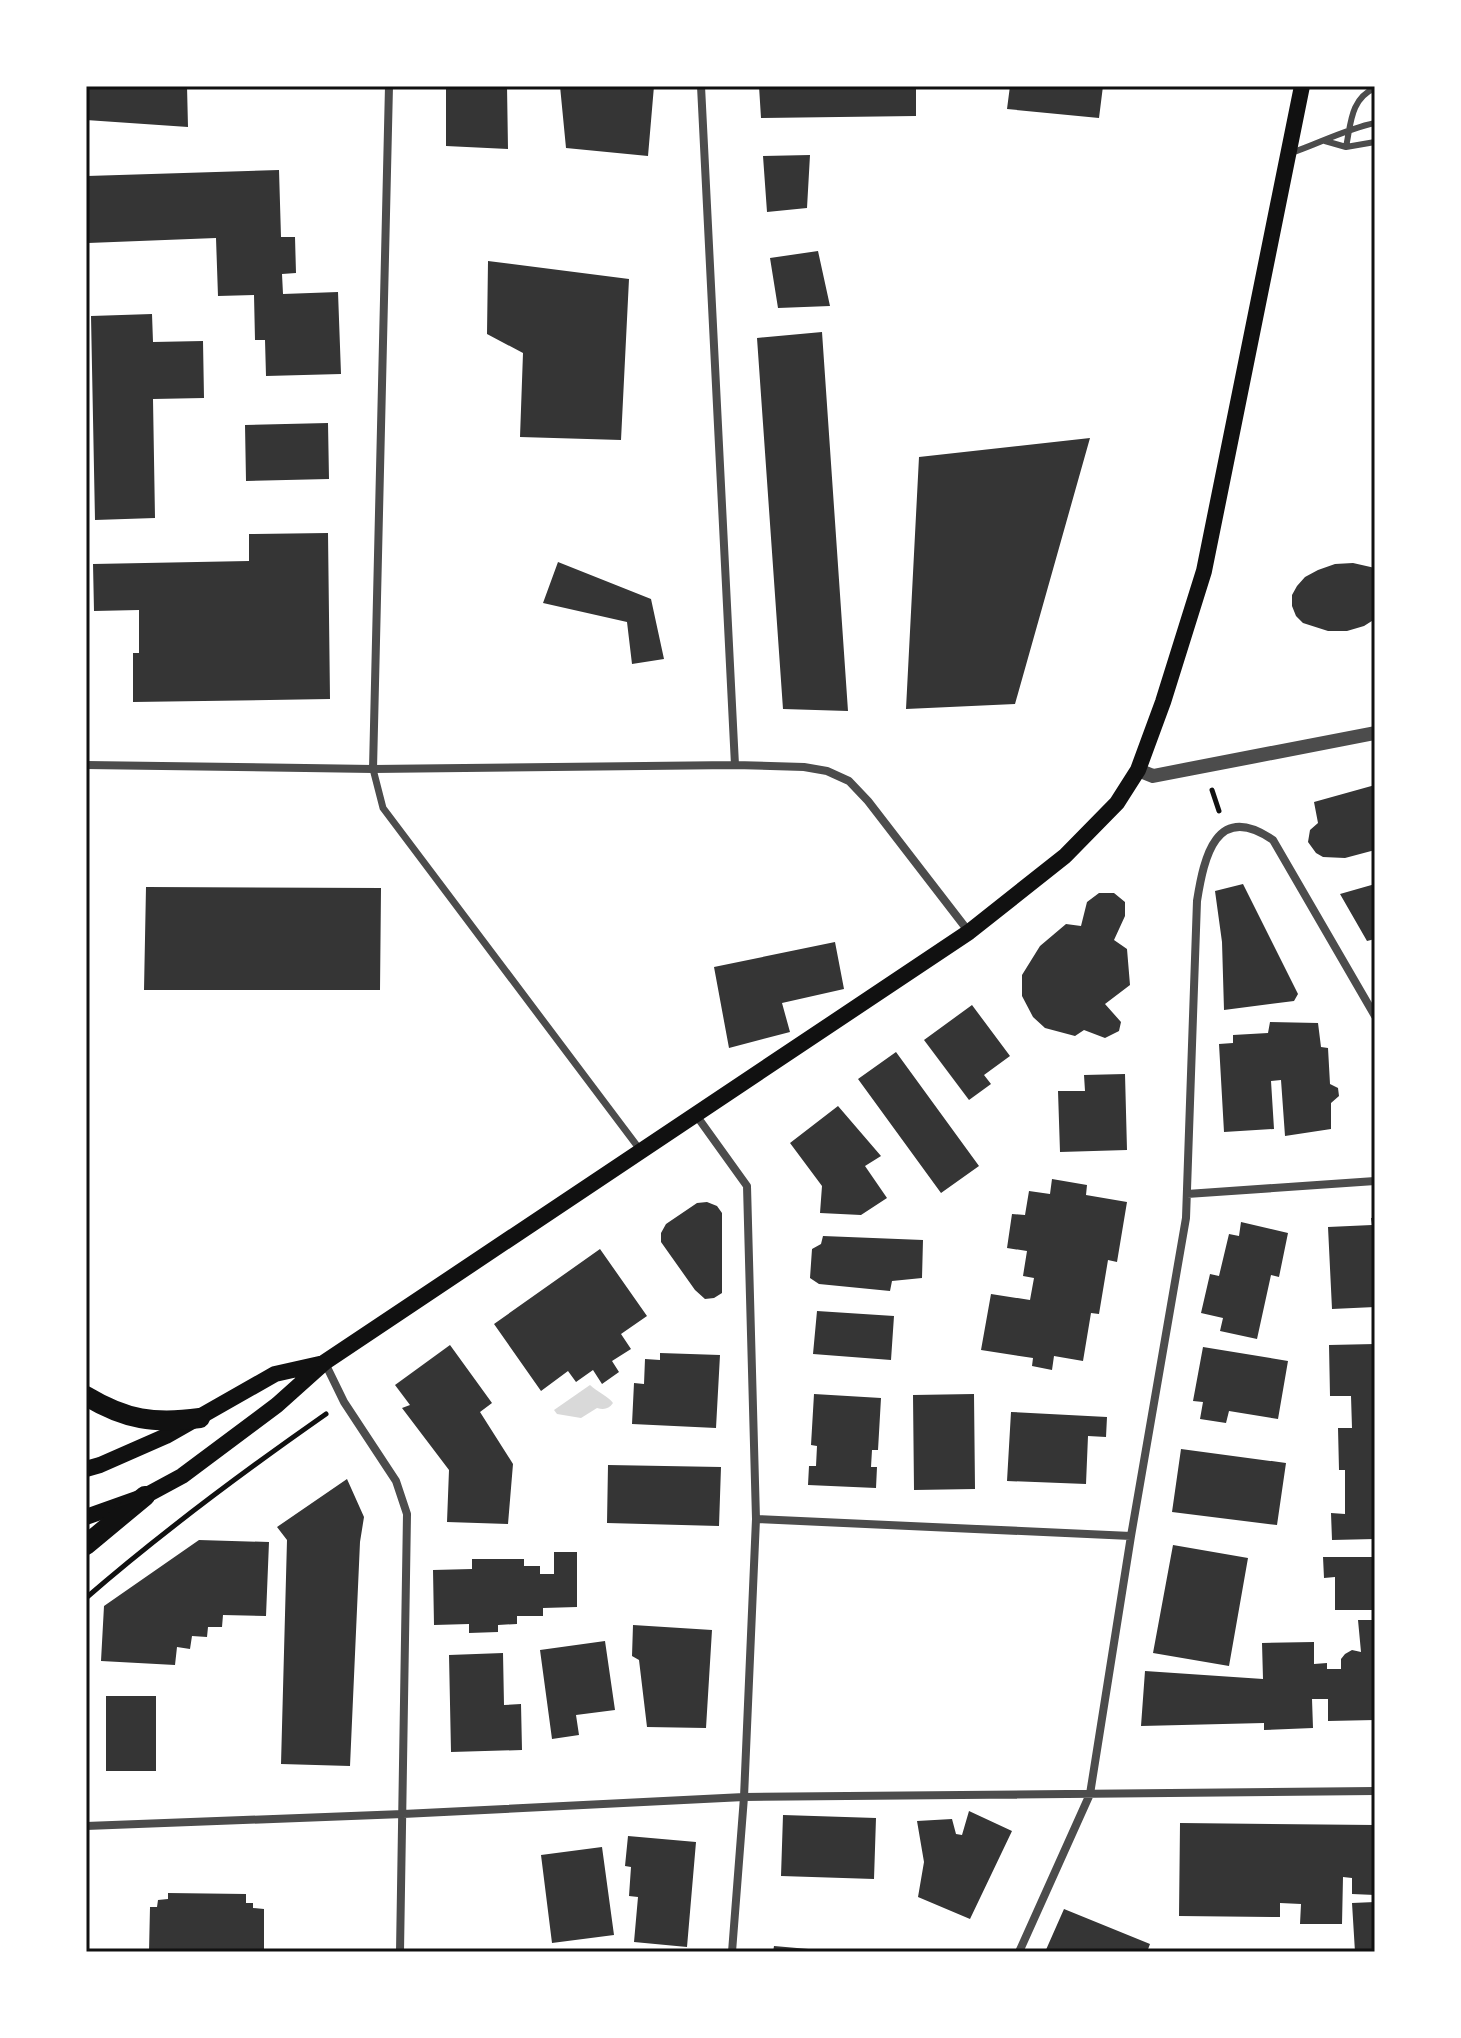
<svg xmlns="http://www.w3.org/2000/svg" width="1461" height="2038" viewBox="0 0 1461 2038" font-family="Arial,sans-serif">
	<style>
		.water { fill: #d9d9d9 }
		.building { fill: #353535 }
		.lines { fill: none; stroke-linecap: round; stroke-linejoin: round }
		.path { stroke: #111; stroke-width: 5 }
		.service { stroke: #4c4c4c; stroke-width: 6 }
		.pedestrian { stroke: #4c4c4c; stroke-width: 7 }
		.minor { stroke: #4c4c4c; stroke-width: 8 }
		.tertiary { stroke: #4c4c4c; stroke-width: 14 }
		.secondary { stroke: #111; stroke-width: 16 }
		.primary { stroke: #111; stroke-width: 20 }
		.neatline { fill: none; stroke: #111; stroke-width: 3 }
	</style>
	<rect width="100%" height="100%" fill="#fff"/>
	<path class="water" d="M 590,1385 C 596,1391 609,1397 613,1403 C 609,1409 604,1410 597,1408 L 581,1418 L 557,1414 L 554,1410 Z"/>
	<path class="building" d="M 86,86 L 187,86 L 188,127 L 86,120 Z
		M 446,86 L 507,86 L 508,149 L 446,146 Z
		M 560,86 L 654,86 L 648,156 L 566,148 Z
		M 759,86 L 916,86 L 916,116 L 761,118 Z
		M 1010,86 L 1103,86 L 1099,118 L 1007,109 Z
		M 810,155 L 807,208 L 767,212 L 763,156 Z
		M 279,170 L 281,237 L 295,237 L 296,273 L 282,274 L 283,294 L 338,292 L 341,374 L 266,376 L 265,340 L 255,340 L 254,295 L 218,296 L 216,238 L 88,243 L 87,176 Z
		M 818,251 L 830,306 L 778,308 L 770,258 Z
		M 488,261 L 629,279 L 621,440 L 520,437 L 523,353 L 487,334 Z
		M 152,314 L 153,342 L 203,341 L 204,398 L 153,399 L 155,518 L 95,520 L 91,316 Z
		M 822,332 L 848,711 L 783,709 L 757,338 Z
		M 328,423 L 329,479 L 246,481 L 245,425 Z
		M 1090,438 L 1015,704 L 906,709 L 919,457 Z
		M 328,533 L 330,699 L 133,702 L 133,653 L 139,653 L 139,610 L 94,611 L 93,564 L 249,561 L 249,534 Z
		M 558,562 L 651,599 L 664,659 L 632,664 L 627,622 L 543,603 Z
		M 1353,563 L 1375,568 L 1375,619 L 1364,626 L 1347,631 L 1328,631 L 1303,623 L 1296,616 L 1292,606 L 1292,595 L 1297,586 L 1305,577 L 1318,570 L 1335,564 Z
		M 1375,785 L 1375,850 L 1345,858 L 1323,857 L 1316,853 L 1308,842 L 1310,830 L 1318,823 L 1314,802 Z
		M 1243,884 L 1298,994 L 1294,1001 L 1224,1010 L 1222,942 L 1215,891 Z
		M 1375,884 L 1375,939 L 1367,941 L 1340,894 Z
		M 146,887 L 381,888 L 380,990 L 144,990 Z
		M 1099,893 L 1114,893 L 1125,902 L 1125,916 L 1114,940 L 1127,949 L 1130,985 L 1105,1004 L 1121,1022 L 1119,1031 L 1105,1038 L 1084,1030 L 1075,1036 L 1045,1028 L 1033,1017 L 1022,996 L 1022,975 L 1040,946 L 1066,924 L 1081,926 L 1087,902 Z
		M 835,942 L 844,989 L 782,1003 L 790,1032 L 729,1048 L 714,967 Z
		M 972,1005 L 1010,1056 L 984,1075 L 991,1084 L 969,1100 L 924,1040 Z
		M 1270,1022 L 1318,1023 L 1321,1047 L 1328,1048 L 1330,1084 L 1338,1088 L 1339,1096 L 1331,1103 L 1331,1129 L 1285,1136 L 1281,1080 L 1271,1081 L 1274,1129 L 1224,1132 L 1219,1044 L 1233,1043 L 1233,1035 L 1268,1033 Z
		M 896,1052 L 979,1166 L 941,1193 L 858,1079 Z
		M 1125,1074 L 1127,1150 L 1060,1152 L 1058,1091 L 1085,1091 L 1084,1075 Z
		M 838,1106 L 881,1156 L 865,1166 L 887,1198 L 861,1215 L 820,1213 L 822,1186 L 790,1143 Z
		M 1052,1179 L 1087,1185 L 1086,1195 L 1127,1202 L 1117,1262 L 1108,1260 L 1099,1314 L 1091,1313 L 1083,1361 L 1054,1356 L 1052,1370 L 1032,1366 L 1033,1358 L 981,1350 L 991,1294 L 1030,1300 L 1034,1278 L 1023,1276 L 1027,1251 L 1007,1248 L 1012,1214 L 1025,1215 L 1029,1191 L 1050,1194 Z
		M 707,1202 L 717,1206 L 722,1213 L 722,1293 L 714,1298 L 705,1299 L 695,1290 L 661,1242 L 661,1233 L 666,1224 L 697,1203 Z
		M 1371,1218 L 1375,1218 L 1375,1307 L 1332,1309 L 1328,1227 L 1372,1225 Z
		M 1241,1222 L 1288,1233 L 1279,1277 L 1271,1275 L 1257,1339 L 1220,1331 L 1223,1318 L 1201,1313 L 1210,1274 L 1219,1276 L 1229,1234 L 1239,1236 Z
		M 823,1236 L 923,1240 L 922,1278 L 892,1281 L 890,1291 L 819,1284 L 810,1278 L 812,1249 L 821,1244 Z
		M 600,1249 L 647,1316 L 621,1334 L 631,1349 L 612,1361 L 619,1372 L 602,1384 L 593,1370 L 576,1382 L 568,1371 L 541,1391 L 494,1324 Z
		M 817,1311 L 894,1316 L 891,1360 L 813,1354 Z
		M 1375,1344 L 1375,1539 L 1332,1540 L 1331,1513 L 1345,1514 L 1345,1470 L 1339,1470 L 1338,1428 L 1352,1428 L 1351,1396 L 1330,1396 L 1329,1345 Z
		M 450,1345 L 492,1403 L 480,1412 L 513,1464 L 508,1524 L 447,1522 L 449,1470 L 402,1408 L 410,1405 L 395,1385 Z
		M 1203,1347 L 1288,1361 L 1278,1419 L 1229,1411 L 1226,1423 L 1200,1419 L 1203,1402 L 1193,1401 Z
		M 660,1353 L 720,1355 L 716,1428 L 632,1424 L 634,1383 L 644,1384 L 645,1359 L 660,1360 Z
		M 814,1394 L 881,1398 L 878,1450 L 872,1450 L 871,1467 L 877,1467 L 876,1488 L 808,1485 L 809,1466 L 816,1466 L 817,1446 L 811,1445 Z
		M 974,1394 L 975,1489 L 914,1490 L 913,1395 Z
		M 1011,1412 L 1107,1417 L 1106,1437 L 1088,1436 L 1086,1484 L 1007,1481 Z
		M 1181,1449 L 1286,1463 L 1277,1525 L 1172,1512 Z
		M 608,1465 L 721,1467 L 719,1526 L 607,1523 Z
		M 347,1479 L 364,1517 L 360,1542 L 350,1766 L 281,1764 L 287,1540 L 277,1527 Z
		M 199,1540 L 269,1542 L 266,1616 L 223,1615 L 222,1627 L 208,1627 L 207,1637 L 192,1636 L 190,1649 L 177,1647 L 175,1665 L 101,1661 L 104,1606 Z
		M 1173,1545 L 1248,1558 L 1229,1666 L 1153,1653 Z
		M 554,1552 L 577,1552 L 577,1607 L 543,1608 L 543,1616 L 517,1616 L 517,1624 L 498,1625 L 498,1632 L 469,1633 L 469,1624 L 434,1625 L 433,1570 L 472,1569 L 472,1559 L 524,1559 L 524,1566 L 540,1566 L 540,1574 L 554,1574 Z
		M 1323,1557 L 1375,1557 L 1375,1610 L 1335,1610 L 1335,1577 L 1324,1578 Z
		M 1358,1620 L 1375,1620 L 1375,1720 L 1328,1721 L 1328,1699 L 1312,1699 L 1313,1728 L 1264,1730 L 1264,1723 L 1141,1726 L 1145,1671 L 1263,1679 L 1262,1643 L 1314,1642 L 1314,1664 L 1327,1663 L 1327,1669 L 1341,1669 L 1341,1659 L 1345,1654 L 1352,1650 L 1361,1652 Z
		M 633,1625 L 712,1630 L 706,1728 L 647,1727 L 639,1660 L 632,1656 Z
		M 605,1641 L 615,1710 L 576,1715 L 579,1735 L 552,1739 L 540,1650 Z
		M 503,1653 L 504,1705 L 521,1704 L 522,1750 L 451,1752 L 449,1655 Z
		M 106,1696 L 156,1696 L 156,1771 L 106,1771 Z
		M 969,1811 L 1012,1831 L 970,1919 L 918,1897 L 924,1862 L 917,1821 L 952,1819 L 956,1834 L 962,1835 Z
		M 783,1815 L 876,1818 L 874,1879 L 781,1876 Z
		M 1180,1823 L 1375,1825 L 1375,1895 L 1352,1894 L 1352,1878 L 1343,1877 L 1342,1924 L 1300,1924 L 1301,1904 L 1280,1903 L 1280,1917 L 1179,1916 Z
		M 628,1836 L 696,1842 L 687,1947 L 634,1942 L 638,1897 L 629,1896 L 631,1867 L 625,1866 Z
		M 602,1847 L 614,1935 L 552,1943 L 541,1855 Z
		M 168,1893 L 246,1894 L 246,1903 L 253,1903 L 253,1908 L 264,1909 L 264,1952 L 149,1952 L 150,1907 L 157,1907 L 158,1900 L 168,1899 Z
		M 1375,1902 L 1375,1952 L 1355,1952 L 1352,1903 Z
		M 1064,1909 L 1150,1944 L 1147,1952 L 1045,1952 Z
		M 774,1946 L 820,1950 L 820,1952 L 773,1952 Z"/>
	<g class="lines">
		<path class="path" d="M 1212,790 L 1219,811
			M 86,1598 C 162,1532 243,1472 326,1414"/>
		<path class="service" d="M 1325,141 L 1346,147 L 1375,142
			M 1346,147 C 1351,124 1350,99 1375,88
			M 1291,153 C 1320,143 1346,129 1375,123"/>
		<path class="pedestrian" d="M 373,769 L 383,808 L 641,1151"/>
		<path class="minor" d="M 701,86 L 735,765
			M 86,765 L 373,769 L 735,765 L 804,767 L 827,771 L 849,781 L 868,801 L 969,932
			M 373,769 L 389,86
			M 696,1115 L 747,1186 L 756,1519 L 744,1797 L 732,1952
			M 1187,1194 L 1375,1181
			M 325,1363 L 344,1402 L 396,1481 L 407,1514 L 400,1952
			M 756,1519 L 1131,1536
			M 86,1826 L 403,1814 L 744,1797 L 1375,1791
			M 1019,1952 L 1090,1794 L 1131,1536 L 1186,1218 L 1197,901 C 1204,857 1216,801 1273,840 L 1375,1016"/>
		<path class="tertiary" d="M 1138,770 L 1153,776 L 1375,733"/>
		<path class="secondary" d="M 86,1469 L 100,1465 L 166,1436 L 275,1374 L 324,1363
			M 86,1517 L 145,1496 L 182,1476 L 277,1405 L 325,1362 L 969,932 L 1065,856 L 1117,803 L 1138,770 L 1163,702 L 1204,571 L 1302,86"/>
		<path class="primary" d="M 86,1396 C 126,1420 154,1424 200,1418
			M 86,1545 L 145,1496"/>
	</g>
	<rect width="1461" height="2038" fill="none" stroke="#ffffff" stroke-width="176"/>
	<rect x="88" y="88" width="1285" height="1862" class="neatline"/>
</svg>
